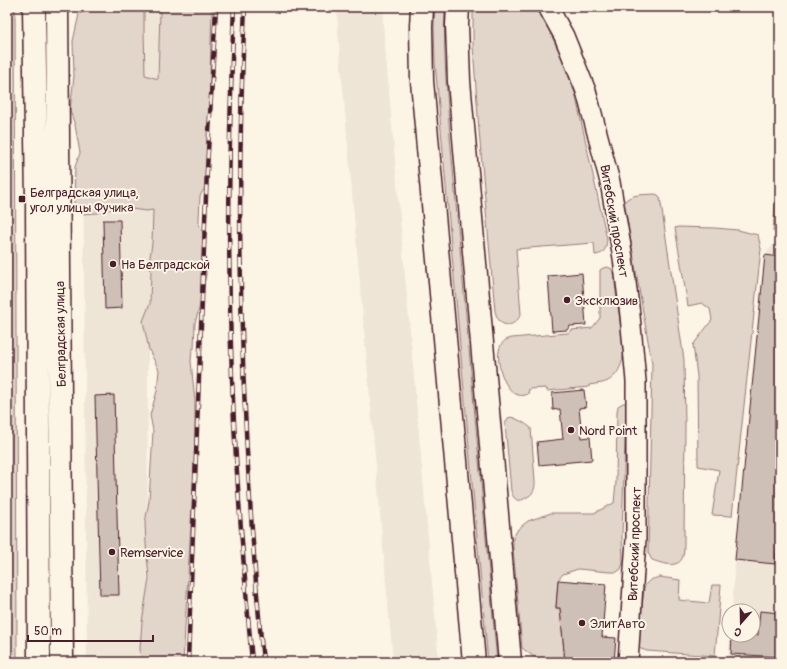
<svg xmlns="http://www.w3.org/2000/svg" width="787" height="669" viewBox="0 0 787 669" font-family="Pangolin,sans-serif">
	<style>
		.built { fill: #eee5d7 }
		.green { fill: #e2d5ca; stroke: #967a7a; fill-rule: evenodd }
		.building { fill: #cfc0b7; stroke: #4a1f2b }
		.lines { fill: none; stroke-linecap: round; stroke-linejoin: round }
		.street-casing { stroke: #4a1f2b; stroke-width: 22 }
		.secondary-casing { stroke: #4a1f2b; stroke-width: 25 }
		.primary-casing { stroke: #4a1f2b; stroke-width: 25 }
		.street { stroke: #fcf5e5; stroke-width: 19 }
		.secondary { stroke: #fcf5e5; stroke-width: 22 }
		.primary { stroke: #fcf5e5; stroke-width: 22 }
		.rail-casing { stroke: #4a1f2b; stroke-width: 4.5 }
		.rail { stroke: #fcf5e5; stroke-width: 3; stroke-dasharray: 9; stroke-linecap: butt }
		.poi-dot { fill: #4a1f2b; stroke: #fcf5e5; stroke-width: 1.5 }
		.labels { text-anchor: middle; stroke-width: 4; stroke-linejoin: round; paint-order: stroke }
		.poi-label { font-size: 13px; fill: #4a1f2b; stroke: #fcf5e5; text-anchor: start }
		.street-label { font-size: 13px; fill: #4a1f2b; stroke: #fcf5e5 }
	</style>
	<rect width="100%" height="100%" fill="#fcf5e5"/>
	<filter id="ink" filterUnits="userSpaceOnUse"><feTurbulence type="fractalNoise" baseFrequency=".025" numOctaves="2"/><feDisplacementMap in="SourceGraphic" scale="8" xChannelSelector="R" yChannelSelector="G"/><feConvolveMatrix kernelMatrix="1 2 1 2 8 2 1 2 1" color-interpolation-filters="sRGB"/></filter>
	<g filter="url(#ink)">
		<path class="built" d="M 337,7 L 384,7 L 383,23 L 439,662 L 393,662 L 338,32 Z
			M 160,11 L 148,349 L 147,662 L 87,662 L 82,12 Z
			M 779,237 L 780,237 L 780,662 L 728,662 L 730,635 L 753,635 L 753,611 L 732,611 L 735,560 L 765,255 Z"/>
		<path class="green" d="M 85,7 L 212,7 L 207,184 L 200,196 L 199,220 L 199,224 L 205,238 L 206,275 L 199,309 L 195,323 L 194,349 L 192,349 L 191,361 L 195,402 L 195,455 L 183,662 L 141,662 L 140,648 L 142,622 L 149,578 L 146,544 L 145,523 L 149,501 L 153,431 L 150,415 L 157,391 L 159,370 L 149,350 L 143,321 L 149,306 L 150,304 L 151,271 L 149,265 L 152,243 L 153,210 L 146,211 L 118,207 L 98,213 L 80,214 L 74,202 L 75,167 L 80,153 L 75,125 L 70,111 L 74,76 L 73,41 L 79,14 L 85,11 ZM 160,10 L 160,11 L 158,79 L 145,75 L 144,31 L 144,11 Z
			M 435,7 L 445,7 C 443,51 447,94 450,137 L 497,662 L 488,662 L 435,62 L 434,25 Z
			M 473,7 L 537,7 L 551,34 L 561,56 L 575,93 L 607,239 C 606,249 605,254 595,255 L 594,243 L 516,249 L 521,314 C 514,329 499,329 495,311 L 479,131 L 473,46 Z
			M 15,8 L 17,662 L 7,662 L 7,17 Z
			M 780,151 L 780,232 L 773,231 Z
			M 655,194 L 658,195 L 660,197 L 684,360 L 685,425 L 684,543 C 684,547 684,552 683,556 C 679,570 661,563 652,560 L 648,553 L 652,364 L 624,202 C 631,193 645,195 655,194 Z
			M 678,227 L 715,228 L 738,230 L 758,235 L 761,249 L 732,516 L 712,515 L 719,470 L 698,466 L 697,376 L 693,345 L 712,320 L 710,309 L 702,303 L 688,306 L 675,228 Z
			M 608,267 L 612,269 L 614,277 L 624,350 C 623,364 617,380 602,383 C 598,384 593,384 589,385 L 589,387 L 547,391 L 546,388 L 529,389 L 528,394 C 507,404 494,362 500,347 C 502,342 506,339 512,338 L 568,333 L 571,330 L 592,328 L 600,318 L 600,270 L 603,268 Z
			M 623,403 L 625,403 L 626,405 L 622,536 L 623,563 L 621,569 L 617,572 L 609,572 L 578,569 L 563,574 L 558,580 L 556,608 L 560,608 L 565,662 L 541,662 L 522,648 L 513,548 L 513,538 L 518,529 L 528,521 L 551,513 L 594,513 L 614,503 L 616,482 L 617,412 L 618,406 Z
			M 511,417 C 518,419 525,423 531,428 L 535,481 C 535,485 535,490 532,493 C 532,494 528,497 527,497 C 519,503 514,501 511,491 L 505,424 L 508,418 Z
			M 660,577 L 680,580 L 679,600 L 709,603 L 712,585 L 721,585 L 715,656 L 647,651 L 641,649 L 638,647 L 644,588 C 647,580 652,579 660,577 Z"/>
		<path class="building" d="M 103,220 L 120,220 L 122,308 L 105,309 Z
			M 765,255 L 780,257 L 780,537 L 778,536 L 775,564 L 735,560 Z
			M 582,273 L 586,325 L 570,326 L 567,330 L 552,331 L 548,276 Z
			M 584,390 L 586,407 L 579,408 L 582,438 L 590,437 L 592,460 L 539,465 L 537,442 L 563,439 L 560,409 L 553,410 L 552,393 Z
			M 114,395 L 119,595 L 100,595 L 95,396 Z
			M 558,580 L 606,584 L 602,637 L 616,638 L 614,662 L 565,662 L 560,608 L 556,608 Z
			M 760,611 L 780,613 L 780,657 L 731,654 L 732,635 L 758,635 Z"/>
		<g class="lines">
			<g class="street-casing">
				<path id="street" d="M 548,7 L 564,36 L 586,91 L 610,182 L 623,258 L 630,315 L 636,381 L 636,539 L 628,662"/>
			</g>
			<g class="secondary-casing">
				<path id="secondary" d="M 34,7 L 37,200 L 39,662
					M 57,7 L 62,662"/>
			</g>
			<g class="primary-casing">
				<path id="primary" d="M 422,7 L 421,27 L 422,81 L 474,662
					M 458,7 L 457,25 L 459,81 L 510,662"/>
			</g>
			<use href="#street" class="street"/>
			<use href="#secondary" class="secondary"/>
			<use href="#primary" class="primary"/>
			<g class="rail-casing">
				<path id="rail" d="M 234,7 C 228,145 227,284 234,422 C 238,502 245,582 252,662
					M 245,7 C 234,225 242,444 263,662
					M 188,662 L 207,170 L 216,7"/>
			</g>
			<use href="#rail" class="rail"/>
		</g>
	</g>
	<g class="poi-dot">
		<rect x="18" y="195" width="8" height="8" rx="2"/>
		<circle cx="113" cy="264" r="4"/>
		<circle cx="567" cy="300" r="4"/>
		<circle cx="571" cy="430" r="4"/>
		<circle cx="112" cy="552" r="4"/>
		<circle cx="582" cy="623" r="4"/>
	</g>
	<g class="labels">
		<g class="poi-label">
			<text x="30" y="197">Белградская улица,<tspan x="30" dy="15">угол улицы Фучика</tspan></text>
			<text x="121" y="269">На Белградской</text>
			<text x="575" y="305">Эксклюзив</text>
			<text x="579" y="435">Nord Point</text>
			<text x="120" y="557">Remservice</text>
			<text x="590" y="628">ЭлитАвто</text>
		</g>
		<g class="street-label">
			<text transform="translate(615 221) rotate(80)" y="5">Витебский проспект</text>
			<text transform="translate(60 334) rotate(-91)" y="5">Белградская улица</text>
			<text transform="translate(634 544) rotate(-88)" y="5">Витебский проспект</text>
		</g>
	</g>
	<rect width="787" height="669" fill="none" stroke="#fcf5e5" stroke-width="24"/>
	<rect x="12" y="12" width="763" height="645" fill="none" stroke="#4a1f2b" stroke-width="1.5" filter="url(#ink)"/>
	<g transform="translate(741 623) rotate(200)"><circle r="19" fill="#fcf5e5" stroke="#b59f9b"/>
	<path d="M0-3L7 15L0 10L-7 15Z" fill="#4a1f2b"/>
	<text y="-6" font-size="11" font-weight="bold" text-anchor="middle" fill="#4a1f2b">С</text>
	</g>
	<path d="M28 635v6h125v-6" fill="none" stroke="#4a1f2b" stroke-width="2"/>
	<text x="34" y="635" font-size="12" fill="#4a1f2b" stroke="#fcf5e5" stroke-width="3" paint-order="stroke">50 m</text>
</svg>
